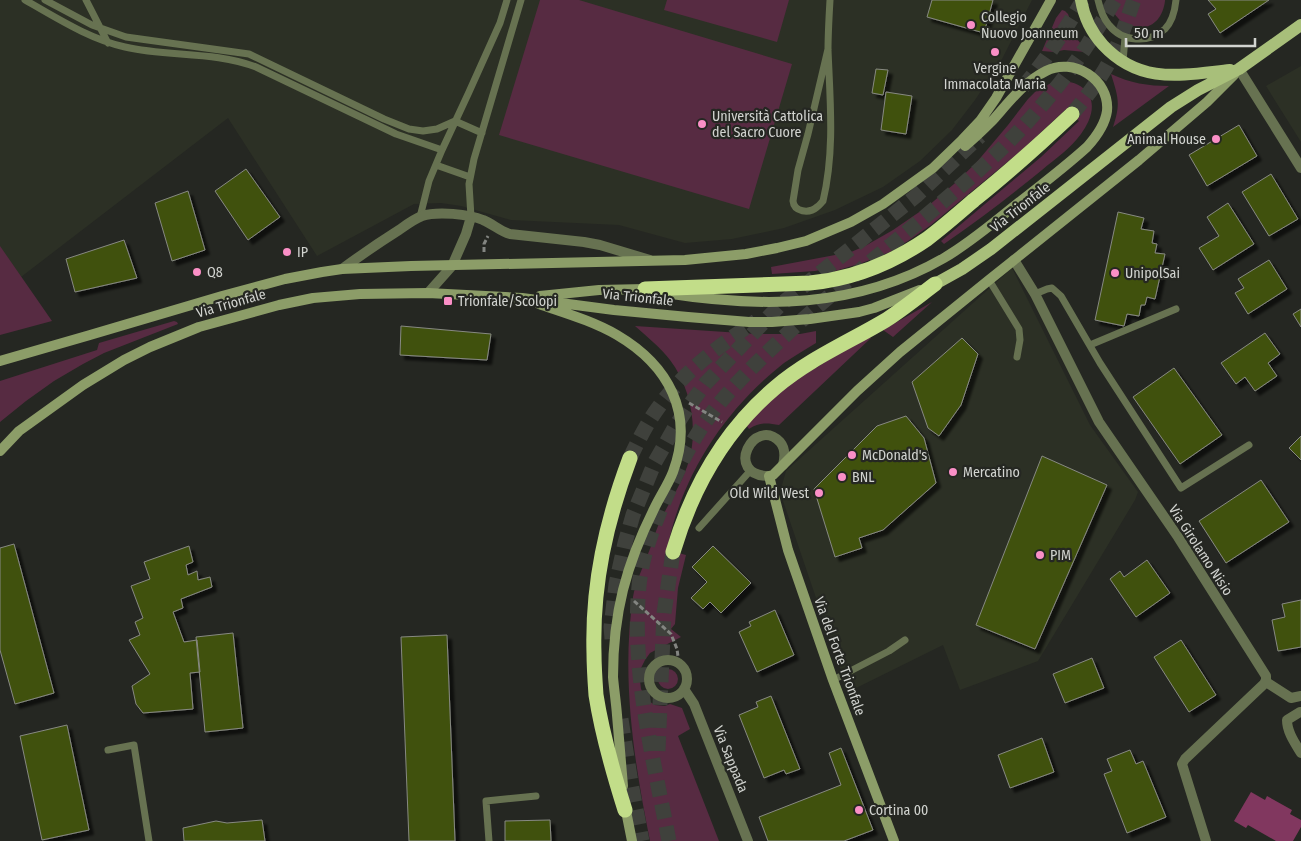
<svg xmlns="http://www.w3.org/2000/svg" width="1301" height="841" viewBox="0 0 1301 841" font-family="'Fira Sans Condensed',sans-serif">
	<style>
		.built { fill: #2c3025 }
		.green { fill: #572b42 }
		.water { fill: #81375f }
		.building { fill: #40510f; stroke: #878982; filter: url(#shadow) }
		.lines { fill: none; stroke-linecap: round; stroke-linejoin: round }
		.highway-tunnel { stroke: #3f413c; stroke-width: 15; stroke-dasharray: 15 8; stroke-linecap: butt }
		.path { stroke: #838581; stroke-width: 3; stroke-dasharray: 5 2.5; stroke-linecap: butt }
		.lane { stroke: #677251; stroke-width: 7 }
		.street { stroke: #677251; stroke-width: 10 }
		.secondary { stroke: #8c9d68; stroke-width: 10 }
		.primary { stroke: #a8bf7a; stroke-width: 12 }
		.highway { stroke: #c2dd89; stroke-width: 15 }
		.poi-dot { fill: #fa8fc6; stroke: #252722; stroke-width: 2 }
		.labels { text-anchor: middle; stroke-width: 4.5; stroke-linejoin: round; paint-order: stroke }
		.poi-label { font-size: 14px; fill: #d2d4d0; stroke: #252722; text-anchor: start }
		.street-label { font-size: 14px; fill: #d2d4d0; stroke: #252722 }
	</style>
	<defs>
		<filter id="shadow"><feDropShadow dx="4.5" dy="4.5" stdDeviation="1" flood-color="#0009"/></filter>
	</defs>
	<rect width="100%" height="100%" fill="#252722"/>
	<path class="built" d="M 0,0 L 1032,0 L 1002,59 L 975,100 L 952,130 L 920,161 L 883,187 L 835,210 L 784,228 L 732,239 L 685,243 L 619,225 L 511,220 L 461,206 L 441,203 L 414,204 L 317,256 L 228,118 L 21,277 L 0,247 Z
		M 1301,66 L 1301,142 L 1266,86 Z
		M 1012,268 L 1090,425 L 1138,492 L 1135,500 L 1038,661 L 960,690 L 943,645 L 848,692 L 780,492 L 786,471 Z"/>
	<path class="green" d="M 540,0 L 579,0 L 792,64 L 749,209 L 499,135 Z
		M 667,0 L 789,0 L 777,42 L 664,10 Z
		M 1109,0 L 1165,0 L 1165,1 C 1163,17 1153,30 1136,27 C 1129,26 1122,24 1118,18 C 1113,13 1111,7 1109,0 Z
		M 1062,10 L 1065,11 L 1068,14 L 1077,39 L 1086,50 L 1085,52 L 1064,50 L 1054,52 L 1042,51 L 1056,18 Z
		M 1111,74 C 1130,83 1148,86 1169,86 L 1113,127 C 1121,103 1118,97 1111,74 Z
		M 1063,81 C 1074,82 1083,85 1089,95 C 1096,108 1089,123 1081,134 C 1071,148 1055,159 1042,170 C 1010,196 978,221 944,244 L 941,241 L 1041,157 L 1079,121 L 1066,109 L 1023,149 L 931,225 L 908,241 L 890,252 L 862,263 L 825,274 L 825,269 L 815,271 L 772,274 L 771,267 L 851,252 L 865,246 L 893,230 L 928,206 L 954,184 L 976,163 L 1008,125 L 1028,99 L 1035,92 L 1051,83 Z
		M 0,246 L 52,321 L 0,335 Z
		M 932,302 L 893,337 L 883,330 Z
		M 174,321 L 177,322 L 178,324 L 104,353 L 83,364 L 54,381 L 26,401 L 0,422 L 0,381 L 97,350 L 99,343 Z
		M 635,326 L 756,334 L 800,334 L 816,331 L 816,343 C 805,350 794,356 784,363 C 725,409 681,476 667,550 L 686,555 L 678,588 L 675,624 L 671,629 L 681,637 L 650,653 L 645,660 L 639,672 L 641,689 L 647,700 L 655,705 L 665,706 L 670,704 L 682,708 L 690,729 L 678,736 L 719,841 L 650,841 C 634,761 621,679 633,597 C 635,584 643,567 648,554 C 652,545 654,535 658,526 C 666,507 678,490 685,472 C 700,437 693,390 670,360 C 661,348 646,336 635,326 Z
		M 868,336 L 871,338 L 779,425 C 767,423 760,422 749,429 L 746,425 L 786,386 Z
		M658 679a10 10 0 1 1 20 0a10 10 0 1 1-20 0Z"/>
	<path class="water" d="M 1251,792 L 1265,800 L 1267,796 L 1292,810 L 1290,814 L 1301,820 L 1301,827 L 1293,841 L 1276,841 L 1248,825 L 1246,828 L 1234,821 Z"/>
	<path class="building" d="M 932,0 L 993,0 L 984,33 L 927,17 Z
		M 1208,0 L 1269,0 L 1220,33 L 1208,14 L 1216,9 Z
		M 876,69 L 888,70 L 883,95 L 872,93 Z
		M 886,92 L 912,96 L 906,134 L 881,130 Z
		M 1239,125 L 1257,156 L 1207,186 L 1189,155 Z
		M 246,169 L 280,217 L 248,240 L 215,191 Z
		M 1271,174 L 1298,219 L 1269,236 L 1242,192 Z
		M 188,191 L 205,250 L 172,261 L 155,203 Z
		M 1228,203 L 1254,244 L 1213,270 L 1199,248 L 1219,236 L 1207,217 Z
		M 1118,212 L 1144,218 L 1141,229 L 1154,231 L 1152,243 L 1157,244 L 1155,253 L 1165,254 L 1155,299 L 1147,297 L 1145,305 L 1141,305 L 1139,316 L 1127,314 L 1124,326 L 1095,320 Z
		M 124,240 L 137,278 L 75,292 L 66,259 Z
		M 1269,260 L 1287,289 L 1248,314 L 1235,293 L 1244,288 L 1238,279 Z
		M 1301,309 L 1301,327 L 1293,314 Z
		M 401,326 L 491,334 L 487,360 L 400,355 Z
		M 1265,333 L 1280,354 L 1268,363 L 1277,376 L 1255,391 L 1245,377 L 1236,384 L 1221,363 Z
		M 962,338 L 978,354 L 961,405 L 939,436 L 928,428 L 912,382 Z
		M 1174,368 L 1222,435 L 1180,464 L 1133,397 Z
		M 906,416 L 924,438 L 936,483 L 883,530 L 859,538 L 862,548 L 835,557 L 814,489 L 877,426 Z
		M 1301,436 L 1301,460 L 1289,448 Z
		M 1042,456 L 1107,485 L 1035,649 L 976,625 Z
		M 1261,480 L 1289,522 L 1226,563 L 1199,521 Z
		M 14,544 L 54,693 L 15,704 L 0,650 L 0,548 Z
		M 189,546 L 193,562 L 186,565 L 188,575 L 197,571 L 198,580 L 210,577 L 212,587 L 181,599 L 183,608 L 173,612 L 184,642 L 197,640 L 200,672 L 190,673 L 193,709 L 143,713 L 136,704 L 132,686 L 150,674 L 129,640 L 140,635 L 135,622 L 143,618 L 131,586 L 150,579 L 144,562 Z
		M 713,546 L 751,583 L 721,613 L 710,602 L 703,609 L 691,598 L 707,582 L 692,567 Z
		M 1147,560 L 1170,593 L 1136,617 L 1110,579 L 1120,571 L 1124,577 Z
		M 1301,600 L 1301,647 L 1278,651 L 1272,620 L 1285,617 L 1282,604 Z
		M 775,610 L 794,655 L 757,672 L 739,632 L 751,626 L 749,622 Z
		M 233,633 L 243,728 L 205,732 L 196,637 Z
		M 447,635 L 455,841 L 409,841 L 401,637 Z
		M 1181,640 L 1216,695 L 1189,712 L 1154,657 Z
		M 1092,658 L 1104,688 L 1065,703 L 1053,674 Z
		M 771,696 L 800,769 L 786,774 L 784,770 L 764,778 L 739,715 L 758,707 L 756,702 Z
		M 67,725 L 89,830 L 42,840 L 20,736 Z
		M 1042,738 L 1054,772 L 1010,788 L 998,755 Z
		M 841,748 L 873,830 L 844,841 L 768,841 L 759,817 L 841,785 L 829,753 Z
		M 1130,750 L 1136,764 L 1143,761 L 1166,817 L 1127,833 L 1104,774 L 1112,771 L 1107,759 Z
		M 262,820 L 265,841 L 184,841 L 183,828 L 216,821 L 227,823 Z
		M 550,820 L 551,841 L 505,841 L 505,821 Z"/>
	<g class="lines">
		<path class="highway-tunnel" d="M 1023,87 C 1046,60 1065,30 1083,0
			M 1072,114 C 1089,94 1105,73 1116,48 C 1123,33 1128,16 1134,0
			M 630,458 C 638,441 647,423 658,408 C 683,372 720,345 756,321
			M 612,639 L 611,627 L 616,584 L 625,543 L 633,515 L 655,462 L 675,427 L 688,407 L 705,384 L 780,305 L 916,196 L 980,136
			M 621,719 L 631,783 L 642,841
			M 658,751 L 664,613 L 673,552
			M 669,841 C 653,757 631,671 639,586 C 642,555 654,525 666,497 C 676,475 685,453 698,433 C 718,401 746,373 773,347 C 844,279 924,222 995,155 C 1029,123 1063,82 1088,44 C 1097,29 1106,15 1115,0"/>
		<path class="path" d="M 484,252 L 484,244 L 488,236
			M 689,403 L 722,422
			M 634,601 L 671,634 L 677,649 L 679,664"/>
		<path class="lane" d="M 25,0 C 57,18 89,39 125,47 C 168,57 214,51 256,67 L 396,134 L 442,150
			M 45,0 L 92,25 L 126,37 L 249,54 L 384,119 L 409,129 L 423,131 L 437,129 L 455,121 L 482,133
			M 86,0 L 108,43
			M 1098,0 C 1100,9 1103,18 1109,25 C 1122,42 1149,44 1165,29 C 1173,21 1175,10 1176,0
			M 828,49 L 808,134 L 798,170 L 793,201 C 794,212 809,214 817,207 C 819,206 821,203 823,201 C 835,151 830,100 828,50 C 828,34 829,17 830,0
			M 1123,62 L 1125,37
			M 436,165 L 470,177
			M 420,217 L 429,181 L 442,150 L 469,92 L 500,23 L 507,0
			M 471,217 L 469,184 L 474,159 L 521,0
			M 989,280 L 1019,329 L 1020,340 L 1017,357
			M 1035,294 L 1047,289 L 1052,288 L 1061,296 L 1100,363 L 1181,488 L 1249,445
			M 1090,345 L 1176,309
			M 699,528 L 751,470
			M 833,680 L 889,651 L 905,640
			M 108,750 L 134,745 L 149,841
			M 489,841 L 486,801 L 536,796"/>
		<path class="street" d="M 1239,69 L 1301,168
			M 1014,260 L 1035,294 L 1099,422 L 1178,537 L 1266,676 L 1266,680 L 1264,684 L 1185,759 L 1182,764 L 1206,841
			M 342,269 C 361,255 380,242 399,230 C 406,225 414,219 422,216 C 437,211 469,214 483,220 C 493,224 500,231 510,234 L 584,242 L 600,245 L 650,260
			M 428,293 L 452,266 L 466,234 L 471,217
			M 769,476 C 723,476 754,415 780,442 C 786,449 785,457 783,465
			M649 679a19 19 0 1 1 38 0a19 19 0 1 1-38 0Z
			M 1266,682 L 1291,698 L 1301,696
			M 684,689 L 694,704 L 748,841
			M 1300,712 L 1287,720 C 1287,732 1295,743 1301,753"/>
		<path class="secondary" d="M 665,293 C 761,308 856,309 944,258 C 970,243 993,223 1017,204 C 1040,186 1065,167 1087,147 C 1097,136 1105,125 1107,111 C 1110,79 1073,57 1046,71 C 1024,82 1009,102 993,120 C 984,129 975,138 965,146
			M 540,296 L 599,290 L 645,289 L 650,291
			M 539,304 C 565,313 593,321 617,335 C 668,365 695,413 673,472 C 668,485 660,496 654,509 C 641,535 630,562 623,590 C 616,618 613,648 613,677 C 614,689 616,702 617,715 C 619,738 621,762 623,786
			M 0,361 L 90,335 L 222,296 L 285,279 L 322,272 L 342,269 L 411,266 L 685,260 L 746,254 L 777,248 L 806,241 L 851,222 L 883,204 L 933,168 L 962,140 L 980,121 L 996,98 L 1051,0
			M 0,451 L 19,431 L 83,385 L 124,360 L 150,347 L 199,327 L 279,305 L 313,298 L 360,294 L 428,293 L 522,298 L 614,310 L 688,317 L 749,322 L 772,322 L 810,319 L 859,312 L 874,308 L 920,290
			M 625,806 L 632,841
			M 894,841 L 833,680 L 788,550 L 769,476 L 773,475 L 857,391 L 900,352 L 989,280 L 1139,160 L 1207,102 L 1234,75"/>
		<path class="primary" d="M 1081,0 C 1084,17 1091,32 1103,45 C 1140,85 1182,75 1230,70
			M 935,284 L 962,269 L 991,249 L 1171,107 L 1198,90 L 1239,69 L 1301,25"/>
		<path class="highway" d="M 645,289 L 810,283 C 852,279 892,263 927,239 C 943,227 959,213 974,200 C 1008,173 1040,144 1072,114
			M 673,552 C 692,488 725,430 776,387 C 809,359 849,342 886,320 C 903,309 919,296 935,284
			M 625,810 C 613,772 602,734 596,695 C 595,681 594,667 594,653 C 592,584 606,522 630,458"/>
	</g>
	<g class="poi-dot">
		<circle cx="971" cy="25" r="5"/>
		<circle cx="995" cy="52" r="5"/>
		<circle cx="702" cy="124" r="5"/>
		<circle cx="1216" cy="139" r="5"/>
		<circle cx="287" cy="252" r="5"/>
		<circle cx="197" cy="272" r="5"/>
		<circle cx="1115" cy="273" r="5"/>
		<rect x="443" y="296" width="10" height="10" rx="2.5"/>
		<circle cx="852" cy="455" r="5"/>
		<circle cx="953" cy="472" r="5"/>
		<circle cx="842" cy="477" r="5"/>
		<circle cx="819" cy="493" r="5"/>
		<circle cx="1040" cy="555" r="5"/>
		<circle cx="859" cy="810" r="5"/>
	</g>
	<g class="labels">
		<g class="poi-label">
			<text x="981" y="22">Collegio<tspan x="981" dy="16">Nuovo Joanneum</tspan></text>
			<text x="995" y="73" text-anchor="middle">Vergine<tspan x="995" dy="16">Immacolata Maria</tspan></text>
			<text x="712" y="121">Università Cattolica<tspan x="712" dy="16">del Sacro Cuore</tspan></text>
			<text x="1206" y="144" text-anchor="end">Animal House</text>
			<text x="297" y="257">IP</text>
			<text x="207" y="277">Q8</text>
			<text x="1125" y="278">UnipolSai</text>
			<text x="458" y="306">Trionfale/Scolopi</text>
			<text x="862" y="460">McDonald's</text>
			<text x="963" y="477">Mercatino</text>
			<text x="852" y="482">BNL</text>
			<text x="809" y="498" text-anchor="end">Old Wild West</text>
			<text x="1050" y="560">PIM</text>
			<text x="869" y="815">Cortina 00</text>
		</g>
		<g class="street-label">
			<text transform="translate(1020 207) rotate(-38)" y="5">Via Trionfale</text>
			<text transform="translate(638 297) rotate(6)" y="5">Via Trionfale</text>
			<text transform="translate(231 303) rotate(-16)" y="5">Via Trionfale</text>
			<text transform="translate(1201 550) rotate(57)" y="5">Via Girolamo Nisio</text>
			<text transform="translate(840 656) rotate(70)" y="5">Via del Forte Trionfale</text>
			<text transform="translate(731 759) rotate(68)" y="5">Via Sappada</text>
		</g>
	</g>
	<path d="M1126 38v8h129v-8" fill="none" stroke="#d2d4d0" stroke-width="2.5"/>
	<text x="1134" y="38" font-size="15" fill="#d2d4d0" stroke="#252722" stroke-width="4" paint-order="stroke">50 m</text>
</svg>
